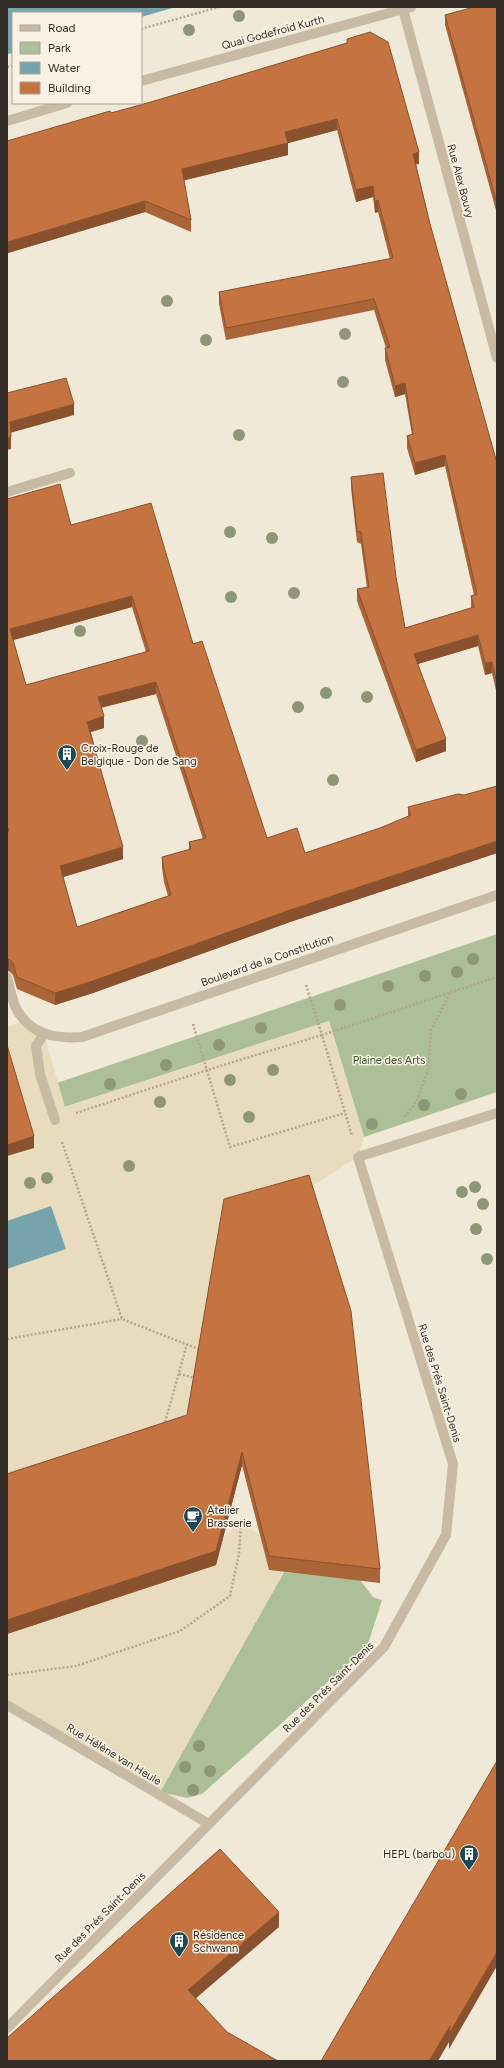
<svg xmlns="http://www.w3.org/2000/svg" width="504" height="2068" viewBox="0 0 504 2068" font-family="Figtree,sans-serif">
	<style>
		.green { fill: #acbf98 }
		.plaza { fill: #e9dcbe }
		.water { fill: #77a3ad }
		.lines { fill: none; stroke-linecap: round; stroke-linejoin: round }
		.path { stroke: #b4a48e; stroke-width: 2.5; stroke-dasharray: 2 2; stroke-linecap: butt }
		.minor { stroke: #c8baa4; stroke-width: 10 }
		.tree { fill: #8e9678 }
		.wall { fill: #a96438; fill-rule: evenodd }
		.shaded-wall { fill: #8a512e }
		.building { fill: #c57441; stroke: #8a512e; fill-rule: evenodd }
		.labels { text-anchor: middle; stroke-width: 3; stroke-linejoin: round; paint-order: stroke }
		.street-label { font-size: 11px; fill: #342c26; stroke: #f9f2e4 }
		.poi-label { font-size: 11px; fill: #342c26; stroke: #f9f2e4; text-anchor: start }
		.park-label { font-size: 11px; fill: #3d522a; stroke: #f9f2e4 }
	</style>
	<rect width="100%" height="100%" fill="#f1e9d8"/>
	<path class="green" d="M 497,934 L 497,1092 L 364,1137 L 329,1021 L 64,1107 L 57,1083 Z
		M 284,1572 L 360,1580 L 373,1597 L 382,1600 L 367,1647 L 202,1794 L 187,1798 L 160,1792 Z"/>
	<path class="plaza" d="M 24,1021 L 44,1034 L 65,1107 L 329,1021 L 364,1137 L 358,1157 L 309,1188 L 187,1429 L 7,1488 L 7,1269 L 66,1249 L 51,1206 L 7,1221 L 7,1027 Z
		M 241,1520 L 260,1536 L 269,1570 L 284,1572 L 160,1792 L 7,1703 L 7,1634 L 216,1565 L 223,1538 Z"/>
	<path class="water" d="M 7,7 L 176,7 L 141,17 L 141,13 L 13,13 L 13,53 L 7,54 Z
		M 51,1206 L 66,1249 L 7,1269 L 7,1221 Z"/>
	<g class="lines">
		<path class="path" d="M 141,29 L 219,7
			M 7,67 L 13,66
			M 306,985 L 322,1035 L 497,977
			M 193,1024 L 230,1147 L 345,1113
			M 76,1113 L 207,1070 L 322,1035 L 352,1136
			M 405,1117 L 416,1102 L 428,1070 L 431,1030 L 450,993
			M 62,1142 L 122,1319 L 201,1350
			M 7,1339 L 122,1319
			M 179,1374 L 195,1378
			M 164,1426 L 187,1344
			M 7,1474 L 39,1464
			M 7,1675 L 76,1666 L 180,1631 L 230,1596 L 239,1554 L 241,1520"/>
		<path class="minor" d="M 403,9 L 497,358
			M 141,81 L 411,7
			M 7,121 L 67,103
			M 7,492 L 70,473
			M 7,977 C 10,988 12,1001 17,1010 C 31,1035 56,1039 82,1037 L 497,895
			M 44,1034 L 36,1046 L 40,1074 L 55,1120
			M 7,1705 L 209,1824
			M 7,2028 L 384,1647 L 446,1535 L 453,1464 L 358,1157 L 497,1113"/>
	</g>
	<g class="tree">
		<circle cx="239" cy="16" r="6"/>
		<circle cx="189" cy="30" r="6"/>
		<circle cx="167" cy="301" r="6"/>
		<circle cx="345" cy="334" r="6"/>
		<circle cx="206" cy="340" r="6"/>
		<circle cx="343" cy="382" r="6"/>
		<circle cx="239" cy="435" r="6"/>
		<circle cx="230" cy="532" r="6"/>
		<circle cx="272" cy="538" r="6"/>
		<circle cx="294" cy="593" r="6"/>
		<circle cx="231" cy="597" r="6"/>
		<circle cx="80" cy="631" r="6"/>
		<circle cx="326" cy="693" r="6"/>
		<circle cx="367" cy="697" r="6"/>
		<circle cx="298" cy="707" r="6"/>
		<circle cx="142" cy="741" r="6"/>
		<circle cx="333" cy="780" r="6"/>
		<circle cx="473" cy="959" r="6"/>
		<circle cx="457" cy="972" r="6"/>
		<circle cx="425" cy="976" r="6"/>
		<circle cx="388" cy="986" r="6"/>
		<circle cx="340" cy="1005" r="6"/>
		<circle cx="261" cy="1028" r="6"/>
		<circle cx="219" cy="1045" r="6"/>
		<circle cx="166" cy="1065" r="6"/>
		<circle cx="273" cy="1070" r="6"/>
		<circle cx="230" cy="1080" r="6"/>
		<circle cx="110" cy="1084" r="6"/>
		<circle cx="461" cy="1094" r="6"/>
		<circle cx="160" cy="1102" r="6"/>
		<circle cx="424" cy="1105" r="6"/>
		<circle cx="249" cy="1117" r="6"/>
		<circle cx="372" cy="1124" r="6"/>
		<circle cx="129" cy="1166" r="6"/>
		<circle cx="47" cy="1178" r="6"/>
		<circle cx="30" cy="1183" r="6"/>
		<circle cx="475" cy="1187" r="6"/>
		<circle cx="462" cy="1192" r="6"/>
		<circle cx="483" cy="1204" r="6"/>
		<circle cx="476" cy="1229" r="6"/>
		<circle cx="487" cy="1259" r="6"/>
		<circle cx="199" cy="1746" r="6"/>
		<circle cx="185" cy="1767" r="6"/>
		<circle cx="210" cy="1771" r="6"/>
		<circle cx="193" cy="1790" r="6"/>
	</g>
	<path class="wall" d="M 497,7 L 497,214 L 445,25 L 445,15 Z
		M 347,39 L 419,164 L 416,164 L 430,224 L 497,463 L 497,695 L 492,673 L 485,675 L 478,646 L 418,664 L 446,751 L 416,762 L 357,601 L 357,589 L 367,588 L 361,544 L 357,542 L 351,488 L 351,477 L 396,577 L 405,628 L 471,608 L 471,596 L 474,595 L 445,466 L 415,475 L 407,448 L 407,436 L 412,435 L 405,394 L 395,397 L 385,360 L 385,348 L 386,348 L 374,310 L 226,340 L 219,304 L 219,292 L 390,259 L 378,212 L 375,213 L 373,197 L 356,202 L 337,130 L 288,143 L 288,155 L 184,180 L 191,220 L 191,232 L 145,212 L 8,253 L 7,250 L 7,141 L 151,102 L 347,43 Z
		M 7,499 L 71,525 L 193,644 L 267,838 L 305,853 L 380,828 L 408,817 L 408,807 L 464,795 L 497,786 L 497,853 L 290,922 L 93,993 L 55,1005 L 17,989 L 13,975 L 9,971 L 7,971 ZM 132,607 L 146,652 L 26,685 L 13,640 ZM 156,694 L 203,839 L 189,842 L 189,850 L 162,857 L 162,868 L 164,882 L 168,896 L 77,927 L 63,877 L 123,859 L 91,732 L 104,728 L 101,708 Z
		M 224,1199 L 380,1569 L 380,1583 L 269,1570 L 242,1465 L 216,1565 L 7,1634 L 7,1474 L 187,1415 Z"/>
	<path class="shaded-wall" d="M 337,119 L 337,130 L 285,144 L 285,132 Z
		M 288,143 L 288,155 L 182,181 L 182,169 Z
		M 419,152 L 419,164 L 413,165 L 413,154 Z
		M 373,186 L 373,197 L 356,202 L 356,190 Z
		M 378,200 L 378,212 L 375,213 L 375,201 Z
		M 145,201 L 145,212 L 8,253 L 8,242 Z
		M 405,383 L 405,394 L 395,397 L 395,386 Z
		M 74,404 L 74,415 L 10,433 L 10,422 Z
		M 11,437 L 11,449 L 7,450 L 7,438 Z
		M 445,455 L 445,466 L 415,475 L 415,463 Z
		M 132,596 L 132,607 L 10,641 L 10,629 Z
		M 478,635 L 478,646 L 414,665 L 414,654 Z
		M 492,662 L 492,673 L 485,675 L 485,663 Z
		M 156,682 L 156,694 L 98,708 L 98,697 Z
		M 104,716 L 104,728 L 87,733 L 87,722 Z
		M 446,739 L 446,751 L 416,762 L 416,750 Z
		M 497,841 L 497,853 L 290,922 L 93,993 L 55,1005 L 55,993 L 290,910 Z
		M 123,847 L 123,859 L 60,878 L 60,866 Z
		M 9,959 L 9,971 L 7,971 L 7,960 Z
		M 34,1136 L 34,1148 L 7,1156 L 7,1145 Z
		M 242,1452 L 242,1465 L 216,1565 L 7,1634 L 7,1620 Z
		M 279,1912 L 279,1927 L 188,2005 L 188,1990 Z
		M 497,1952 L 497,1966 L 449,2049 L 449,2042 L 438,2061 L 429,2061 L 450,2026 Z"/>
	<path class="building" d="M 474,7 L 497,7 L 497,204 L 445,15 Z
		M 370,32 L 388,42 L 419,152 L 413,154 L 430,224 L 497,463 L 497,683 L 492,662 L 485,663 L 478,635 L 414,654 L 446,739 L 416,750 L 357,589 L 369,587 L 361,532 L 357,531 L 351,477 L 383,473 L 396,577 L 405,628 L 474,607 L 471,596 L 477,594 L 445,455 L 415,463 L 407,436 L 413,434 L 405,383 L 395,386 L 385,348 L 390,347 L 374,299 L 226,328 L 219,292 L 393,258 L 378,200 L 375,201 L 373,186 L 356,190 L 337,119 L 285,132 L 288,143 L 182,169 L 191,220 L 145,201 L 8,242 L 7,238 L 7,141 L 110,111 L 111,113 L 151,102 L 347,43 L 347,39 Z
		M 66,378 L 74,404 L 10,422 L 11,437 L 7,438 L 7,393 Z
		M 60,484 L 71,525 L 151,503 L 193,644 L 202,641 L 267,838 L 297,828 L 305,853 L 380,828 L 411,815 L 408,807 L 458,794 L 464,795 L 497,786 L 497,841 L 290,910 L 93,981 L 55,993 L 17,977 L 13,963 L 9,959 L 7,960 L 7,831 L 9,831 L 7,825 L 7,499 ZM 132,596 L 149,651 L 26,685 L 10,629 ZM 156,682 L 206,838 L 189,842 L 191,849 L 162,857 L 164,870 L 171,895 L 77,927 L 60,866 L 123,847 L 87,722 L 104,716 L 98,697 Z
		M 7,1045 L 34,1136 L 7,1145 Z
		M 309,1175 L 351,1311 L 380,1569 L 269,1556 L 242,1452 L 216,1551 L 7,1620 L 7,1474 L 187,1415 L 224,1199 Z
		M 497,1761 L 497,1952 L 449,2034 L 450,2026 L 429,2061 L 321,2061 Z
		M 220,1849 L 279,1912 L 188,1990 L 227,2032 L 278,2061 L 7,2061 L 7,2038 Z"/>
	<defs>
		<g id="building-pin" transform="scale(1)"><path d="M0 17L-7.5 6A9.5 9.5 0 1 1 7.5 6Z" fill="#1c4955" stroke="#f9f2e4"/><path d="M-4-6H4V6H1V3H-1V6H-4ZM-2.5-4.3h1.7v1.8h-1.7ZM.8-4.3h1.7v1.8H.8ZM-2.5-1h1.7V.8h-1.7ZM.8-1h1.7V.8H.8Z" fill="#fff"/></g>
		<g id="cafe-pin" transform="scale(1)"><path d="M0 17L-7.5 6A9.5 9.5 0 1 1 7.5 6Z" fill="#1c4955" stroke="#f9f2e4"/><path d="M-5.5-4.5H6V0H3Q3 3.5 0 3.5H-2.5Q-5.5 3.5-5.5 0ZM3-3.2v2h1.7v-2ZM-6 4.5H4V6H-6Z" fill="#fff"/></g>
	</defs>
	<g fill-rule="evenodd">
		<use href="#building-pin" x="67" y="754"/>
		<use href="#cafe-pin" x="193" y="1516"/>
		<use href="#building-pin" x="469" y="1854"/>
		<use href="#building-pin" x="179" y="1941"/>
	</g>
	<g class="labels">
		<g class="street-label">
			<text transform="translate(273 32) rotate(-15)" y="4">Quai Godefroid Kurth</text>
			<text transform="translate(461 181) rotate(75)" y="4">Rue Alex Bouvy</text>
			<text transform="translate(267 960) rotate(-19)" y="4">Boulevard de la Constitution</text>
			<text transform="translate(440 1383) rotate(73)" y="4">Rue des Prés Saint-Denis</text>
			<text transform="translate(328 1687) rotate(-45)" y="4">Rue des Prés Saint-Denis</text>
			<text transform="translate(114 1754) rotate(31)" y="4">Rue Hélène van Heule</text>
			<text transform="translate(100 1917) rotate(-45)" y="4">Rue des Prés Saint-Denis</text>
		</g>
		<g class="poi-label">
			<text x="81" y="752">Croix-Rouge de<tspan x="81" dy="13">Belgique - Don de Sang</tspan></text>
			<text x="207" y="1514">Atelier<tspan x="207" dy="13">Brasserie</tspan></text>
			<text x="455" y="1858" text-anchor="end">HEPL (barbou)</text>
			<text x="193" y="1939">Résidence<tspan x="193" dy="13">Schwann</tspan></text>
		</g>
		<g class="park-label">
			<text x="389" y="1064">Plaine des Arts</text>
		</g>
	</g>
	<rect width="504" height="2068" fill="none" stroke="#342c26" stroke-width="16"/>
	<rect x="12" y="12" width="130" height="92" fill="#f9f2e4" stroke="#aaa398"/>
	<rect x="20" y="25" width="20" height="6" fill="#c8baa4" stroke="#aaa398"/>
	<text x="48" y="32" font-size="12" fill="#342c26">Road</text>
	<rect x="20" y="42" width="20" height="12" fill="#acbf98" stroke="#aaa398"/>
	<text x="48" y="52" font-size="12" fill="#342c26">Park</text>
	<rect x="20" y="62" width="20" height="12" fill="#77a3ad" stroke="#aaa398"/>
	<text x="48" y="72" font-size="12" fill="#342c26">Water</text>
	<rect x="20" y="82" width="20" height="12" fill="#c57441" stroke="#aaa398"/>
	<text x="48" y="92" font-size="12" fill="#342c26">Building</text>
</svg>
